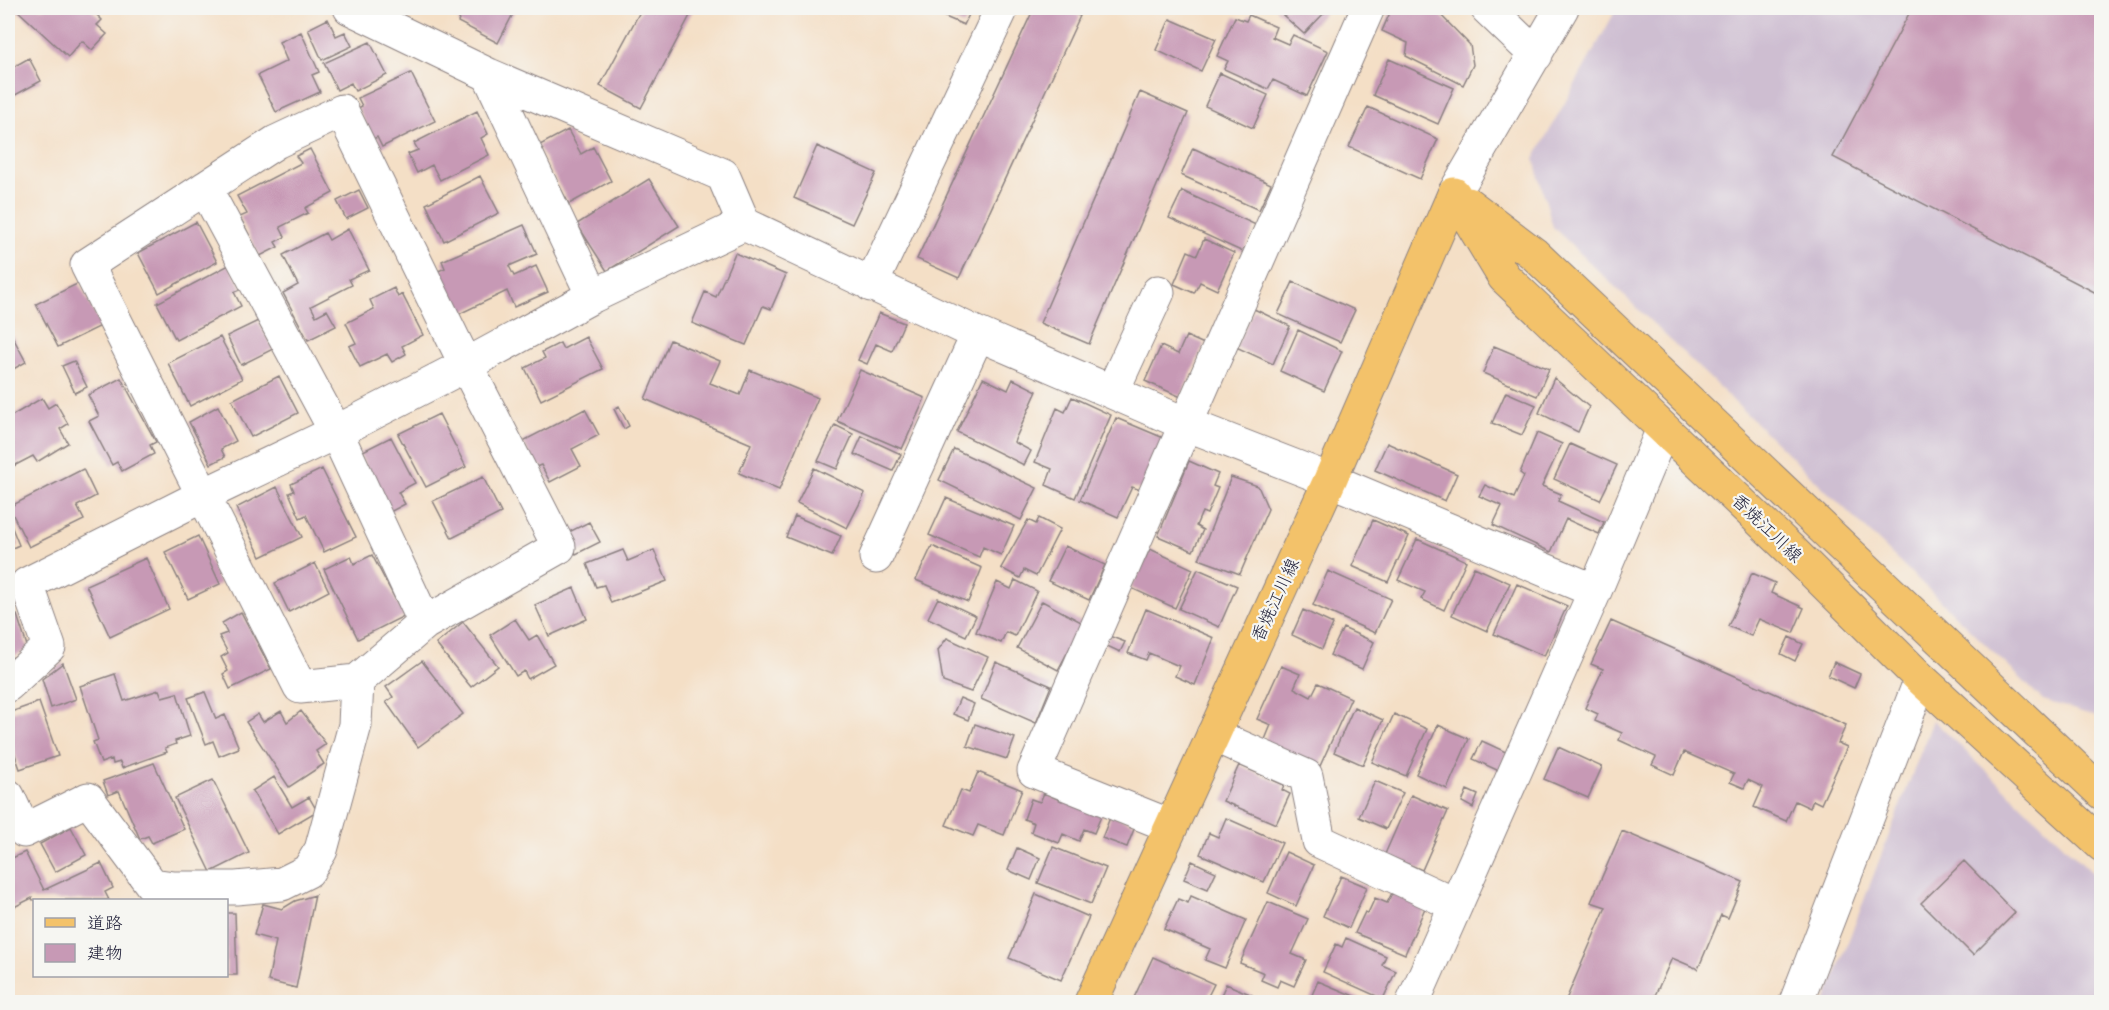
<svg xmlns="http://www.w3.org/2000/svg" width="2109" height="1010" viewBox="0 0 2109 1010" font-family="Pangolin,'Klee One',sans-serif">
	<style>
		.industrial { fill: #cebed1 }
		.building { fill: #c799b5 }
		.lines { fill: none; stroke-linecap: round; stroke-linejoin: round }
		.minor-casing { stroke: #8b8080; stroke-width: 35 }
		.major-casing { stroke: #8b8080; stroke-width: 35 }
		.minor { stroke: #fff; stroke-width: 33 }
		.major { stroke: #f3c26a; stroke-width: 33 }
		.labels { text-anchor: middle; stroke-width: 4.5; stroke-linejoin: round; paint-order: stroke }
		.street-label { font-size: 18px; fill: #22223b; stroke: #f6f6f2 }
	</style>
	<rect width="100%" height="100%" fill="#f6f6f2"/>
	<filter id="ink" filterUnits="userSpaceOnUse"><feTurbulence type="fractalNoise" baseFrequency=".0167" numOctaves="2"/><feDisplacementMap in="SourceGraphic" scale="12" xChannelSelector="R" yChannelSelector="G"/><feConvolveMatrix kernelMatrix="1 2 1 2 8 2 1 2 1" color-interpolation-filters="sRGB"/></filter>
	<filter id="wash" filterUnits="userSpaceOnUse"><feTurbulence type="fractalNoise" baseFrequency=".008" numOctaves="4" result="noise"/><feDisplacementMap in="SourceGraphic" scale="24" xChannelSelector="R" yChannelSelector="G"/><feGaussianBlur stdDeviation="1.35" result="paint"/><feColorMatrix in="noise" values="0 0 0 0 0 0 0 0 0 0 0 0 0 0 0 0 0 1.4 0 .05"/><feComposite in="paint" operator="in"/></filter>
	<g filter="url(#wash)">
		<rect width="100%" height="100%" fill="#f4dfc6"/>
		<path class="industrial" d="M 1617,8 L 2101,8 L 2101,718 L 2043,700 L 1553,227 L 1534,159 Z
			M 1933,720 L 2101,881 L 2101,1002 L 1825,1002 Z"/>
		<g id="blocks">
			<path class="building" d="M 15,8 L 90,8 L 102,20 L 97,25 L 107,34 L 92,50 L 82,41 L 68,57 Z
				M 465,8 L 516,8 L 498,43 L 458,22 Z
				M 642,8 L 694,8 L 641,108 L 600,86 Z
				M 924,8 L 972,8 L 964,25 Z
				M 1034,8 L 1061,8 L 1080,16 L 959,278 L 917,259 Z
				M 1275,8 L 1329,8 L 1304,34 Z
				M 1392,8 L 1434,8 L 1470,45 L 1473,65 L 1463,85 L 1406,56 L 1408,43 L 1382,31 Z
				M 1912,8 L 2102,8 L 2102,296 L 1833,157 Z
				M 1249,15 L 1276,27 L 1272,37 L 1288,44 L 1293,35 L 1328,51 L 1307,96 L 1273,80 L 1268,89 L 1224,69 L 1228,61 L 1217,56 L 1235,17 L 1246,21 Z
				M 328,19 L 336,36 L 345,32 L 352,46 L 322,60 L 308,29 Z
				M 1170,19 L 1216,39 L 1201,71 L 1156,50 Z
				M 301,32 L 319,72 L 312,75 L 320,92 L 276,112 L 258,75 L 287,61 L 279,42 Z
				M 370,42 L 387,75 L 355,91 L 351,83 L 337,90 L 324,63 Z
				M 29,58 L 41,81 L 8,99 L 8,70 Z
				M 1389,59 L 1454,88 L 1438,124 L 1373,95 Z
				M 411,73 L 435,121 L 382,147 L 377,137 L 373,139 L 358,108 L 362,106 L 358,98 Z
				M 1220,73 L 1268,95 L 1253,128 L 1205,106 Z
				M 1140,92 L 1188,113 L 1089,344 L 1040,323 Z
				M 1368,107 L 1438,139 L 1420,179 L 1349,147 Z
				M 477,111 L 488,134 L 481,138 L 489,155 L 440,180 L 432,165 L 417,173 L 408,154 L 418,150 L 414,143 Z
				M 568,130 L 581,154 L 593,147 L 611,181 L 569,204 L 538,146 Z
				M 817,146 L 876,173 L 852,224 L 794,198 Z
				M 1193,148 L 1271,184 L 1259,210 L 1181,175 Z
				M 310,149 L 333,193 L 305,208 L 308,213 L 280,227 L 285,237 L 275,242 L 278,247 L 260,256 L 240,217 L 247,214 L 237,196 L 301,163 L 296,156 Z
				M 480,176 L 499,213 L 444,241 L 426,204 Z
				M 649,179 L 679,226 L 607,271 L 577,224 Z
				M 359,190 L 368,208 L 346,219 L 337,201 Z
				M 1182,191 L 1256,225 L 1243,252 L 1169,218 Z
				M 196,222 L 217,262 L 159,293 L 138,253 Z
				M 524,225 L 537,254 L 509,266 L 514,276 L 536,266 L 548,292 L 514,307 L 507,291 L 457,315 L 436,272 L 445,268 L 442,261 Z
				M 348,229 L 369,270 L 349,279 L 352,285 L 311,306 L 316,316 L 327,310 L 336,326 L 308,340 L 283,293 L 298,285 L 283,255 L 325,233 L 329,240 Z
				M 1204,239 L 1234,253 L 1217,290 L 1200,282 L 1194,293 L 1174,284 L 1188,251 L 1197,255 Z
				M 735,253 L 786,275 L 771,309 L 763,306 L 746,345 L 692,323 L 705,292 L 716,297 Z
				M 229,265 L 242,289 L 234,292 L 241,306 L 176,340 L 157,303 Z
				M 1293,282 L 1355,310 L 1340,342 L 1278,314 Z
				M 79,283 L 101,326 L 58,347 L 36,304 Z
				M 394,288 L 398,297 L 402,294 L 423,335 L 402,346 L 406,354 L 392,362 L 387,354 L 360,367 L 349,346 L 356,343 L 346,323 L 374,309 L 370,300 Z
				M 1254,309 L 1290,326 L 1273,364 L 1236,347 Z
				M 879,313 L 904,323 L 892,351 L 876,344 L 867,364 L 858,360 Z
				M 258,321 L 273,349 L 241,365 L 227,336 Z
				M 8,328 L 26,362 L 8,372 Z
				M 1298,330 L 1342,351 L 1324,391 L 1280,371 Z
				M 1186,336 L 1204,344 L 1181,397 L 1145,381 L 1161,346 L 1178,354 Z
				M 220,337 L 242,379 L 190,406 L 168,363 Z
				M 586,337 L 603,369 L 541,400 L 525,368 L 545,358 L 542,352 L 560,343 L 563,349 Z
				M 670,340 L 720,361 L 710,383 L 740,395 L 750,370 L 818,398 L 779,490 L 739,473 L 751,444 L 645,399 Z
				M 1494,346 L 1549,369 L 1537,396 L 1483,373 Z
				M 74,361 L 87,387 L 75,393 L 62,366 Z
				M 860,370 L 925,398 L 902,449 L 837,421 Z
				M 279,376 L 298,413 L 251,437 L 232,400 Z
				M 121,378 L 156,442 L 150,445 L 154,454 L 122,471 L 117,462 L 112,465 L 89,421 L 99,416 L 88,395 Z
				M 983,378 L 1008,390 L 1013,379 L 1037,391 L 1014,442 L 1031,451 L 1024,465 L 957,432 Z
				M 1554,378 L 1589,407 L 1578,432 L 1539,413 Z
				M 1506,392 L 1536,405 L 1522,435 L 1492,423 Z
				M 1072,397 L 1111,415 L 1075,498 L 1046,485 L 1052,469 L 1035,462 L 1057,408 L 1065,412 Z
				M 42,398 L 48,408 L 56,403 L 68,424 L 60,429 L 68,443 L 37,462 L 33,456 L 8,469 L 8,418 Z
				M 218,406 L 236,441 L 221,449 L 225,457 L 211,464 L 189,422 Z
				M 619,406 L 629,426 L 624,429 L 614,409 Z
				M 585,409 L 599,435 L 572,449 L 581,466 L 550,482 L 541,465 L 536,467 L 523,441 Z
				M 439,414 L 466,467 L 426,487 L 398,434 Z
				M 1116,418 L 1166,439 L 1143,491 L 1132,487 L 1118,517 L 1080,500 Z
				M 835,425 L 853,434 L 837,469 L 818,461 Z
				M 1537,433 L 1562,444 L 1542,486 L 1561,494 L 1558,501 L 1604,522 L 1599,534 L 1566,519 L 1551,552 L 1493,525 L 1502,506 L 1479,496 L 1485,485 L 1514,498 L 1524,476 L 1520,473 Z
				M 862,436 L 901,454 L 893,471 L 854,454 Z
				M 391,437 L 415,483 L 398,492 L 405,504 L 390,512 L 359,453 Z
				M 1387,443 L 1457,474 L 1445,501 L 1375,470 Z
				M 1570,444 L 1617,465 L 1600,500 L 1554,479 Z
				M 954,449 L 1037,488 L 1021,520 L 939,480 Z
				M 1189,461 L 1218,474 L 1213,486 L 1218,488 L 1207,514 L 1202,512 L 1196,526 L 1203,530 L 1193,551 L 1158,536 Z
				M 814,468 L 865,493 L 847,528 L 797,503 Z
				M 83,469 L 96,496 L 77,506 L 84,520 L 29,547 L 9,507 Z
				M 322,469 L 356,537 L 324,552 L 306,515 L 300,518 L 289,493 L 294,491 L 291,484 Z
				M 483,477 L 501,513 L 452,538 L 433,501 Z
				M 1231,477 L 1258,486 L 1268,509 L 1240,574 L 1199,559 Z
				M 277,487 L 302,537 L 261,557 L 236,508 Z
				M 946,498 L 1014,526 L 1001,555 L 983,547 L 979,557 L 929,535 Z
				M 795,516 L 841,536 L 832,556 L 786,537 Z
				M 8,518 L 19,545 L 8,550 Z
				M 1039,518 L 1060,529 L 1036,576 L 1024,570 L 1020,578 L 1001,568 L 1028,520 L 1036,524 Z
				M 1373,520 L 1409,536 L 1388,582 L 1352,566 Z
				M 589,522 L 600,542 L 576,554 L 565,534 Z
				M 198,536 L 220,584 L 188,599 L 165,552 Z
				M 1417,539 L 1466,561 L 1444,610 L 1421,599 L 1425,592 L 1398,580 Z
				M 932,546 L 982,568 L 968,602 L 916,580 Z
				M 1065,546 L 1105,565 L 1089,600 L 1048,581 Z
				M 1150,549 L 1193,569 L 1175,608 L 1131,588 Z
				M 623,550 L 628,561 L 654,550 L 667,581 L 611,603 L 604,585 L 596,587 L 587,564 Z
				M 372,555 L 404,616 L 358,639 L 324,569 L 351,556 L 354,564 Z
				M 146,558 L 169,609 L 110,637 L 86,585 Z
				M 315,563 L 329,591 L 289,612 L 275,583 Z
				M 1474,567 L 1510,583 L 1487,631 L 1452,615 Z
				M 1198,569 L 1237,586 L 1219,627 L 1179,609 Z
				M 1328,571 L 1391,599 L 1375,633 L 1313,605 Z
				M 1752,573 L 1775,583 L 1771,593 L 1804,608 L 1793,633 L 1759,619 L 1751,636 L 1728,626 Z
				M 1015,580 L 1037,591 L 1015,636 L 1006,632 L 1001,643 L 976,632 L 997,582 L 1011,589 Z
				M 1517,584 L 1567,606 L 1544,656 L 1494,634 Z
				M 574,588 L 587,619 L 549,636 L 535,605 Z
				M 938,598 L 976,616 L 966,636 L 928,618 Z
				M 1042,601 L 1083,623 L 1058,670 L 1017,648 Z
				M 1146,609 L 1214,638 L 1195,685 L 1175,676 L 1179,666 L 1149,653 L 1146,660 L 1128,653 Z
				M 1303,610 L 1333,624 L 1322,649 L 1292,635 Z
				M 241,612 L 271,669 L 230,689 L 223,674 L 228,671 L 221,657 L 228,653 L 219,636 L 227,633 L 222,623 Z
				M 17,615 L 28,649 L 8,660 L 8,621 Z
				M 515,619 L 529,640 L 537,635 L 554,664 L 528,679 L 524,671 L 516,676 L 490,635 Z
				M 1611,621 L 1846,725 L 1838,743 L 1847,747 L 1821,804 L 1813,800 L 1810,808 L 1795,801 L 1786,821 L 1754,807 L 1763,787 L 1748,780 L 1744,788 L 1730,782 L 1734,774 L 1684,752 L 1674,775 L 1652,765 L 1656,757 L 1619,740 L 1622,733 L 1595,721 L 1598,714 L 1585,708 L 1603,669 L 1591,664 Z
				M 463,622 L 498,666 L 471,687 L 436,644 Z
				M 1343,628 L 1374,642 L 1362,669 L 1330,655 Z
				M 1109,636 L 1125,642 L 1120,652 L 1105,645 Z
				M 1789,637 L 1803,644 L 1795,661 L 1781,654 Z
				M 947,638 L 988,657 L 971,692 L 943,682 L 938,650 Z
				M 422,661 L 463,714 L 418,747 L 386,702 L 393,697 L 386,687 Z
				M 996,662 L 1051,686 L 1036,723 L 981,699 Z
				M 1834,662 L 1860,674 L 1854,688 L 1828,676 Z
				M 63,663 L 76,699 L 51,708 L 42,679 Z
				M 1281,666 L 1300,674 L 1294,688 L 1311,697 L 1318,683 L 1351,698 L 1320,766 L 1264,742 L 1271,725 L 1257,719 Z
				M 115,674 L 124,701 L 159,690 L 162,697 L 177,693 L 190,736 L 175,741 L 176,744 L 165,748 L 167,752 L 122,768 L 120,762 L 113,764 L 112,759 L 101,763 L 93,742 L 98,740 L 80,686 Z
				M 205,692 L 216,719 L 225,715 L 239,748 L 219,756 L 213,741 L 206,744 L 188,698 Z
				M 960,698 L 974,704 L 968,720 L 953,714 Z
				M 39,702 L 58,756 L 20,769 L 8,734 L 8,713 Z
				M 1354,707 L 1383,720 L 1363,765 L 1334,752 Z
				M 281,711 L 287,722 L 301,711 L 326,744 L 316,751 L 324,764 L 289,787 L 246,722 L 258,714 L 263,722 Z
				M 1394,714 L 1427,729 L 1406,776 L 1372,762 Z
				M 975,724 L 1015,738 L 1007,759 L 967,746 Z
				M 1438,725 L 1469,739 L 1447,789 L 1416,774 Z
				M 1482,741 L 1508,753 L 1499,771 L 1473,759 Z
				M 1558,747 L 1602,767 L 1588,798 L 1544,779 Z
				M 154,763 L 184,829 L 152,843 L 148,836 L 140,839 L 119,791 L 108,795 L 103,781 Z
				M 1239,765 L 1284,785 L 1282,790 L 1290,794 L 1276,824 L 1223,801 Z
				M 978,772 L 1022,790 L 1004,835 L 978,825 L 973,836 L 946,825 L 961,790 L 969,793 Z
				M 274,777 L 292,807 L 309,797 L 317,811 L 278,834 L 252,791 Z
				M 213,780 L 249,853 L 211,872 L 175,798 Z
				M 1375,781 L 1403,793 L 1386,829 L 1359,817 Z
				M 1467,790 L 1478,795 L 1473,808 L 1462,802 Z
				M 1044,793 L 1062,801 L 1063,797 L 1102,814 L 1094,833 L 1084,829 L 1079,841 L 1063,834 L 1059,843 L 1031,832 L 1034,823 L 1024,819 L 1031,799 L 1040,802 Z
				M 1411,795 L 1448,811 L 1422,870 L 1385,854 Z
				M 1111,815 L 1136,824 L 1127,847 L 1102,838 Z
				M 1226,818 L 1282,843 L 1264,882 L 1200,854 L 1209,833 L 1218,837 Z
				M 71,827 L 86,855 L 55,872 L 40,844 Z
				M 1622,831 L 1743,882 L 1728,918 L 1721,915 L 1698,969 L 1672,958 L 1652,1002 L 1565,1002 L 1606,907 L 1591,902 Z
				M 1053,847 L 1106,868 L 1091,904 L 1038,883 Z
				M 1017,848 L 1040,858 L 1031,880 L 1008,870 Z
				M 25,852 L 44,890 L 101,863 L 113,888 L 105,892 L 109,900 L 33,900 L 32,898 L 8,910 L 8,860 Z
				M 1286,852 L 1314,865 L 1296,906 L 1268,893 Z
				M 1192,861 L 1216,872 L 1208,889 L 1184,879 Z
				M 1964,861 L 2015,913 L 1973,955 L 1921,903 Z
				M 1341,876 L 1367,887 L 1349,928 L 1323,916 Z
				M 1392,893 L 1425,908 L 1405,954 L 1355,933 L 1365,912 L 1368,913 L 1375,898 L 1387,903 Z
				M 1036,894 L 1089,917 L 1061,980 L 1009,958 Z
				M 315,895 L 296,988 L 268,981 L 276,941 L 254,935 L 263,904 L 282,909 L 295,901 Z
				M 1191,896 L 1246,920 L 1225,968 L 1205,960 L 1210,949 L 1164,929 L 1178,899 L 1188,903 Z
				M 1268,902 L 1308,919 L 1292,954 L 1306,960 L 1294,986 L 1280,980 L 1277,987 L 1261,980 L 1264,973 L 1240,963 Z
				M 226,913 L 235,913 L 237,975 L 226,975 Z
				M 1346,938 L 1386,956 L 1382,965 L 1396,971 L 1383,999 L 1323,972 L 1336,944 L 1342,947 Z
				M 1153,957 L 1214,984 L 1205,1002 L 1132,1002 Z
				M 1318,981 L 1368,1002 L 1309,1002 Z
				M 1226,984 L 1252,995 L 1249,1002 L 1218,1002 Z"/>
		</g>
	</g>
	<g filter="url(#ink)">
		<use href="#blocks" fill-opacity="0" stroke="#8b8080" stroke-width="1.5"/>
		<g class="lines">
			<g class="minor-casing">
				<path id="minor" d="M 350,8 L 489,75 L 723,175 L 744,224 L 978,334 L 1186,424 L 1330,480 L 1595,591 L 1413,1002
					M 1487,8 L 1536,55
					M 489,75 L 593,296
					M 342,111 L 466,365 L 559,547 L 425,623 L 357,681 L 300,687 L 87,265 L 276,142 Z
					M 205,188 L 336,432 L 425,623
					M 1454,194 L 1562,8
					M 871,285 L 1002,8
					M 1112,392 L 1158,292
					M 876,557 L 978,334
					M 1595,591 L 1663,429
					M 8,685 L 49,647 L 27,584 L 204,495 L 336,432 L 466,365 L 593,296 L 744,224
					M 1213,735 L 1306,776 L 1319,841 L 1456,905
					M 8,796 L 24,831 L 88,799 L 152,885 L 174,888 L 236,888 L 282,884 L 308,871 L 321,850 L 355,725 L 357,681
					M 1171,826 L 1034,771 L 1368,8
					M 1796,1002 L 1921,679"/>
			</g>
			<g class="major-casing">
				<path id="major" d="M 1454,194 L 1504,277 L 1793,552 L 1921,679 L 2102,845
					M 1468,204 L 1534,254 L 2102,793
					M 1091,1002 L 1330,480 L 1454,194"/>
			</g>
			<use href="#minor" class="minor"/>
			<use href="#major" class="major"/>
		</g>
	</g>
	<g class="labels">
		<g class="street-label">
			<text transform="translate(1767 528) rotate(44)" y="6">香焼江川線</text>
			<text transform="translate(1275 600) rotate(-65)" y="6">香焼江川線</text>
		</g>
	</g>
	<rect width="2109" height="1010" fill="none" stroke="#f6f6f2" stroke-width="30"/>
	<rect x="33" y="899" width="195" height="78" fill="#f6f6f2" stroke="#a1a1a9" stroke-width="1.5"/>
	<rect x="45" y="918" width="30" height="9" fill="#f3c26a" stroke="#a1a1a9" stroke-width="1.5"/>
	<text x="87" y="929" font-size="18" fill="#22223b">道路</text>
	<rect x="45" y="944" width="30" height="18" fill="#c799b5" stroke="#a1a1a9" stroke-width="1.5"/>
	<text x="87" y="959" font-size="18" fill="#22223b">建物</text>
</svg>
